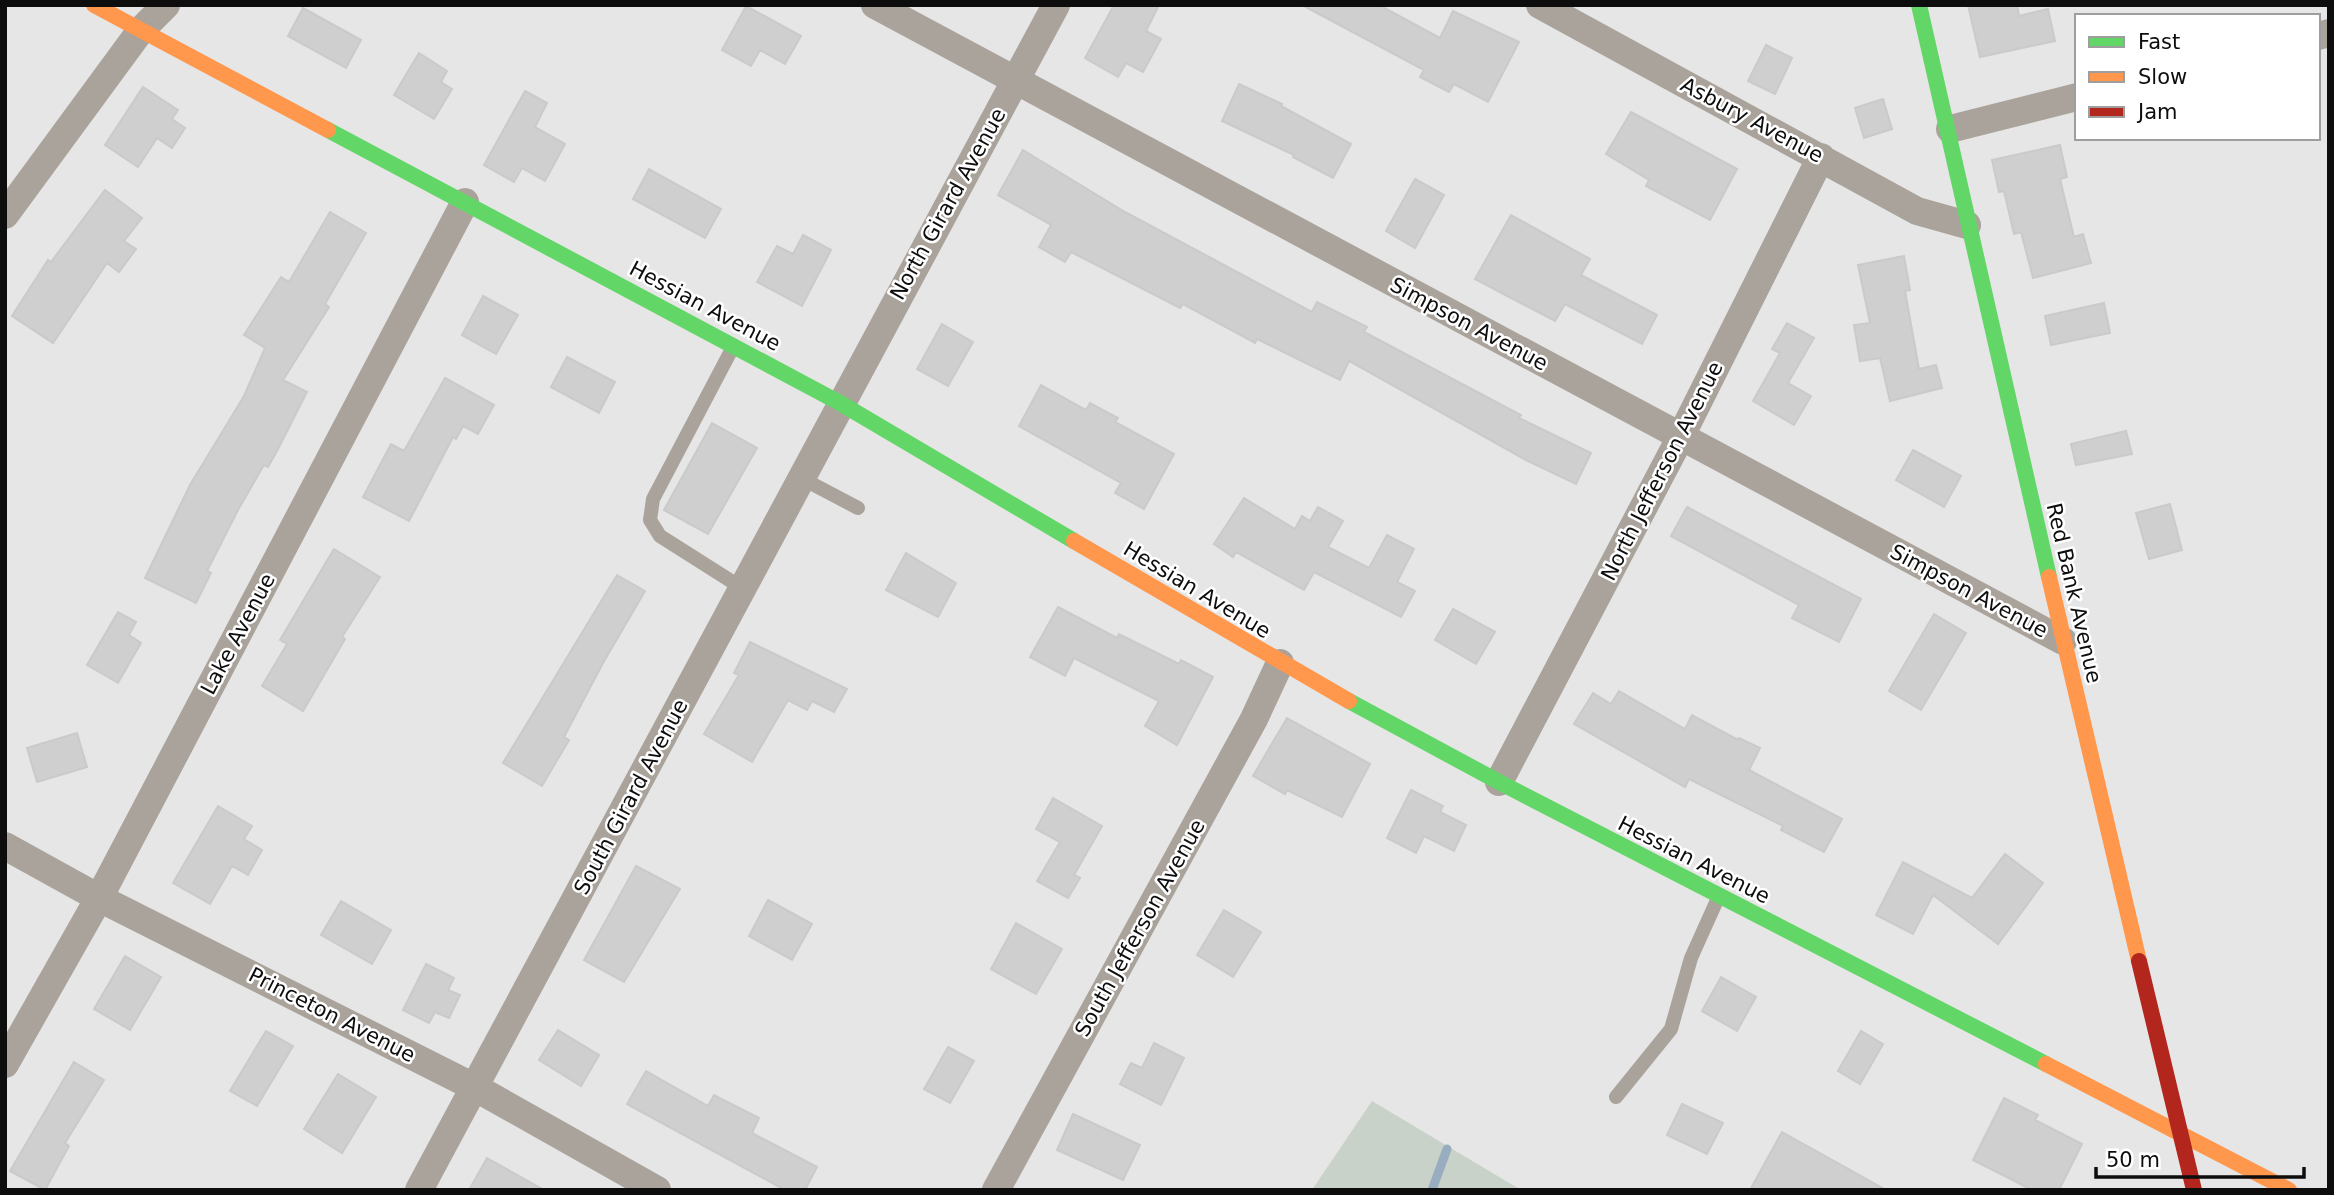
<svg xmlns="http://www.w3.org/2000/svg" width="2334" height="1195" viewBox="0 0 2334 1195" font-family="'DejaVu Sans',sans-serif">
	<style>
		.green { fill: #c9d2c8 }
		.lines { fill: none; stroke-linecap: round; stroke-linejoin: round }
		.stream { stroke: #98adbf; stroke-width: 9 }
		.building { fill: #cfcfcf; stroke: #cacaca; stroke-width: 2 }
		.lane { stroke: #aaa39b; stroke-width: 14 }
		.street { stroke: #aaa39b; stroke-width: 28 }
		.fast { stroke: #63d668; stroke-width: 16 }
		.slow { stroke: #ff974d; stroke-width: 16 }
		.jam { stroke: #b3261e; stroke-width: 16 }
		.labels { text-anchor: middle; stroke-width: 5; stroke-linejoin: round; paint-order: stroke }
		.street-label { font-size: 21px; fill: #0d0d0e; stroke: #fff }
	</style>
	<rect width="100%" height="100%" fill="#e6e6e6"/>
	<path class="green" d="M 1372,1101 L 1521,1190 L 1312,1190 Z"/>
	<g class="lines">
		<path class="stream" d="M 1432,1190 L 1447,1149"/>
	</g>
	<path class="building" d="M 1114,5 L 1159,5 L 1146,31 L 1161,39 L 1143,72 L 1126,63 L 1118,77 L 1085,58 Z
		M 1302,5 L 1379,5 L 1440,38 L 1453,11 L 1519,42 L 1488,102 L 1454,84 L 1449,92 L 1420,77 L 1424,70 Z
		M 1968,5 L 2017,5 L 2019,16 L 2048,9 L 2055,41 L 1980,57 Z
		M 746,6 L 801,36 L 785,64 L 760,50 L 751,66 L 722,50 Z
		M 303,8 L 361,40 L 346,68 L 288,36 Z
		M 1766,45 L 1792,58 L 1775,94 L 1748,81 Z
		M 419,53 L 447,71 L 441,82 L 452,89 L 434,119 L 394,95 Z
		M 1239,84 L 1282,104 L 1281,106 L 1351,144 L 1333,178 L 1293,157 L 1294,155 L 1222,121 Z
		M 143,87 L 178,110 L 172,119 L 185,128 L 172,148 L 157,138 L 138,167 L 105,145 Z
		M 525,91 L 547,103 L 535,127 L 565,144 L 545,181 L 522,168 L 514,182 L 484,165 Z
		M 1883,99 L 1892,129 L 1864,138 L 1855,108 Z
		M 1631,112 L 1737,169 L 1710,220 L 1646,186 L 1649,180 L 1606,154 Z
		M 2060,145 L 2067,177 L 2060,179 L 2074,237 L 2083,234 L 2091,263 L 2033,278 L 2021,232 L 2014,234 L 2004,191 L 1999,192 L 1992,160 Z
		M 1023,150 L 1125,212 L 1312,312 L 1317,302 L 1367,327 L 1364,332 L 1521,415 L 1519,418 L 1591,453 L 1576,484 L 1526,460 L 1349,361 L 1340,380 L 1257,339 L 1255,343 L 1183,304 L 1180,308 L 1071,252 L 1065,262 L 1039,247 L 1051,225 L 998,195 Z
		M 649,169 L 721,209 L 705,238 L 633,199 Z
		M 1415,179 L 1444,195 L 1415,248 L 1386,231 Z
		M 105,190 L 142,218 L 124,241 L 136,249 L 119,272 L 107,263 L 53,343 L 12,316 L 48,260 L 51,262 Z
		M 330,212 L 366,233 L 325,304 L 329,307 L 283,380 L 307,392 L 277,451 L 268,467 L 264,465 L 238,510 L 207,571 L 211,573 L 196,603 L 145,578 L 190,485 L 244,396 L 265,348 L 244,335 L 281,277 L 289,282 Z
		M 1511,215 L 1590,259 L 1581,275 L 1657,315 L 1642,344 L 1565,304 L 1555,321 L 1475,279 Z
		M 803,235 L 831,250 L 802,306 L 757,282 L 777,246 L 793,254 Z
		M 1904,256 L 1910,290 L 1905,291 L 1919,369 L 1936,365 L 1942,388 L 1890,401 L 1880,358 L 1860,361 L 1854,325 L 1870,323 L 1858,265 Z
		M 483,296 L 518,315 L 496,354 L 462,335 Z
		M 2104,303 L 2110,333 L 2051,345 L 2045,316 Z
		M 1787,323 L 1814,338 L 1788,383 L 1811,396 L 1794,425 L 1753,401 L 1780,353 L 1772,349 Z
		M 942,324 L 973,342 L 948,386 L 917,369 Z
		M 567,357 L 615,382 L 599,413 L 551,387 Z
		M 445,378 L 494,405 L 478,434 L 463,426 L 456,439 L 453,437 L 409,521 L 363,497 L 391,444 L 404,451 Z
		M 1041,385 L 1086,410 L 1090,403 L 1118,418 L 1115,422 L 1174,454 L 1144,509 L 1115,493 L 1121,483 L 1019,426 Z
		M 712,423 L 757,448 L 708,534 L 664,510 Z
		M 2126,431 L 2132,454 L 2076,465 L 2071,444 Z
		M 1913,450 L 1961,476 L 1944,507 L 1896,480 Z
		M 1244,498 L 1295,529 L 1302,516 L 1310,521 L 1318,507 L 1343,521 L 1328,547 L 1369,568 L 1387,535 L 1414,549 L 1397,582 L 1415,591 L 1401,617 L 1314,572 L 1304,590 L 1236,552 L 1233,557 L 1214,544 Z
		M 2170,504 L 2182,550 L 2149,559 L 2136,513 Z
		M 1687,507 L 1861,599 L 1839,642 L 1792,618 L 1799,605 L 1671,536 Z
		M 334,549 L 380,577 L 342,637 L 345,639 L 303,711 L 262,686 L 287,644 L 280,640 Z
		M 906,553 L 956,583 L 938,617 L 886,590 Z
		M 617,575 L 645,591 L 603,663 L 564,737 L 569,740 L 542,786 L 503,763 Z
		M 1058,607 L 1117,638 L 1119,634 L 1179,664 L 1181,660 L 1213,677 L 1177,745 L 1145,726 L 1159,701 L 1074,658 L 1065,676 L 1030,657 Z
		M 1453,609 L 1495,632 L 1476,664 L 1435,640 Z
		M 118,612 L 136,622 L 129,635 L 141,643 L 118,683 L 87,665 Z
		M 1934,614 L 1966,633 L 1921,710 L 1889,691 Z
		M 750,642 L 847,689 L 834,712 L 812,701 L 807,710 L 788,700 L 752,762 L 704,734 L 739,675 L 734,673 Z
		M 1619,691 L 1685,729 L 1692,715 L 1738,740 L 1739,738 L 1760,748 L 1749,770 L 1842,819 L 1824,852 L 1781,830 L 1783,826 L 1689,779 L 1685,787 L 1574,724 L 1593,693 L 1611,704 Z
		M 1287,718 L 1370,764 L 1342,817 L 1287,790 L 1285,794 L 1253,776 Z
		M 77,733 L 87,767 L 37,782 L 27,748 Z
		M 1411,790 L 1443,806 L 1440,812 L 1466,825 L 1454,851 L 1424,836 L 1416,853 L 1387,838 Z
		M 1053,798 L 1102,826 L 1074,875 L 1080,878 L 1068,898 L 1037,881 L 1060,842 L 1036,829 Z
		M 218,806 L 252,826 L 244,839 L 262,850 L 248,875 L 232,866 L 210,904 L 173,883 Z
		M 2005,854 L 2043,883 L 1998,944 L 1933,895 L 1913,934 L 1876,915 L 1903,862 L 1972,898 Z
		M 636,866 L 680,889 L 624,982 L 584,960 Z
		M 768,900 L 812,924 L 792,960 L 749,936 Z
		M 341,901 L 391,930 L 372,964 L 321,935 Z
		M 1224,910 L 1261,932 L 1233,977 L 1197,955 Z
		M 1016,923 L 1062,949 L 1036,994 L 991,969 Z
		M 125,956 L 161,977 L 130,1030 L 94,1009 Z
		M 426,964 L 454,978 L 448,990 L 460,995 L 449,1018 L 435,1012 L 429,1023 L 403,1010 Z
		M 1721,977 L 1756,997 L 1737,1031 L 1702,1011 Z
		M 558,1030 L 599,1055 L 581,1086 L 539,1060 Z
		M 266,1031 L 293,1046 L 257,1106 L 230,1091 Z
		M 1861,1031 L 1883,1044 L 1860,1084 L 1838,1071 Z
		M 1154,1043 L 1184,1058 L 1161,1105 L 1120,1084 L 1131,1063 L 1142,1068 Z
		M 948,1047 L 974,1061 L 950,1103 L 924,1089 Z
		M 74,1062 L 104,1080 L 65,1143 L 69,1146 L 45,1190 L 10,1171 Z
		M 646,1071 L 708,1106 L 714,1095 L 759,1118 L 752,1133 L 817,1167 L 805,1190 L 785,1190 L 627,1104 Z
		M 338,1074 L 376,1097 L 342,1153 L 304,1129 Z
		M 2004,1098 L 2038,1115 L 2035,1120 L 2082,1144 L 2059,1190 L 2032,1190 L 1973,1160 Z
		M 1682,1104 L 1723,1123 L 1707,1154 L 1667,1135 Z
		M 1073,1114 L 1140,1145 L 1123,1180 L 1057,1150 Z
		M 1782,1132 L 1886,1190 L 1750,1190 Z
		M 487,1158 L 544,1190 L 469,1190 Z"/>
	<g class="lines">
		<path class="lane" d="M 733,347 L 653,499 L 650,520 L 660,536 L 742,588
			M 801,478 L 858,508
			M 1616,1097 L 1671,1029 L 1691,958 L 1718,898"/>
		<path class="street" d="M 875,5 L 2063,641
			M 1540,5 L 1917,211 L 1967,225
			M 2318,36 L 2329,33
			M 1950,129 L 2077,97
			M 5,215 L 141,30 L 166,5
			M 1499,782 L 1680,438 L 1821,157
			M 5,846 L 99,898 L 476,1088 L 657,1190
			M 5,1064 L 99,898 L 465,202
			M 419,1190 L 1056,5
			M 996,1190 L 1254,719 L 1280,663"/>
		<path class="fast" d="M 1919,5 L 2049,577
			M 328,130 L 840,403 L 1074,541
			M 1349,701 L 1499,782 L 2046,1064"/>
		<path class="slow" d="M 94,5 L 328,130
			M 1074,541 L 1349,701
			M 2049,577 L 2139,961
			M 2046,1064 L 2289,1190"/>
		<path class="jam" d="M 2139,961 L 2194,1190"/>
	</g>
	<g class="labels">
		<g class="street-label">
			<text transform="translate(1752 120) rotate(28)" y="7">Asbury Avenue</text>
			<text transform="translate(948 204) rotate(-61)" y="7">North Girard Avenue</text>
			<text transform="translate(705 306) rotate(28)" y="7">Hessian Avenue</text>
			<text transform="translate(1469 324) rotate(28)" y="7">Simpson Avenue</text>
			<text transform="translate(1662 471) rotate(-63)" y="7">North Jefferson Avenue</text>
			<text transform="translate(1197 590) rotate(31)" y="7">Hessian Avenue</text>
			<text transform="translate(1969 591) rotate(28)" y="7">Simpson Avenue</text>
			<text transform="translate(2074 593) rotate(77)" y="7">Red Bank Avenue</text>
			<text transform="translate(238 634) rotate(-62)" y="7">Lake Avenue</text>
			<text transform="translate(631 797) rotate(-62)" y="7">South Girard Avenue</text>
			<text transform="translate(1694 860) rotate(27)" y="7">Hessian Avenue</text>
			<text transform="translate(1140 928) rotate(-61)" y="7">South Jefferson Avenue</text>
			<text transform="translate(332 1015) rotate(27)" y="7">Princeton Avenue</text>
		</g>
	</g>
	<rect width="2334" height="1195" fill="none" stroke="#0d0d0e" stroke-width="14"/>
	<rect x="2075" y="14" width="245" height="126" fill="#ffffff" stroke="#9e9e9f" stroke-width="2"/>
	<rect x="2089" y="37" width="35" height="10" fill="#63d668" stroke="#9e9e9f" stroke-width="2"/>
	<text x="2138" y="49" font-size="21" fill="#0d0d0e">Fast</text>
	<rect x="2089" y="72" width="35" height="10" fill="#ff974d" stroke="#9e9e9f" stroke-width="2"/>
	<text x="2138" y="84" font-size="21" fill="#0d0d0e">Slow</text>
	<rect x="2089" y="107" width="35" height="10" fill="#b3261e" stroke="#9e9e9f" stroke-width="2"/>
	<text x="2138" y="119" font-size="21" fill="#0d0d0e">Jam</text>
	<path d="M2096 1167v10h208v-10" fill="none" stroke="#0d0d0e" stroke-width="3.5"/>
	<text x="2106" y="1167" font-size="21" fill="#0d0d0e" stroke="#ffffff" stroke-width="5" paint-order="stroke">50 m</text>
</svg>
